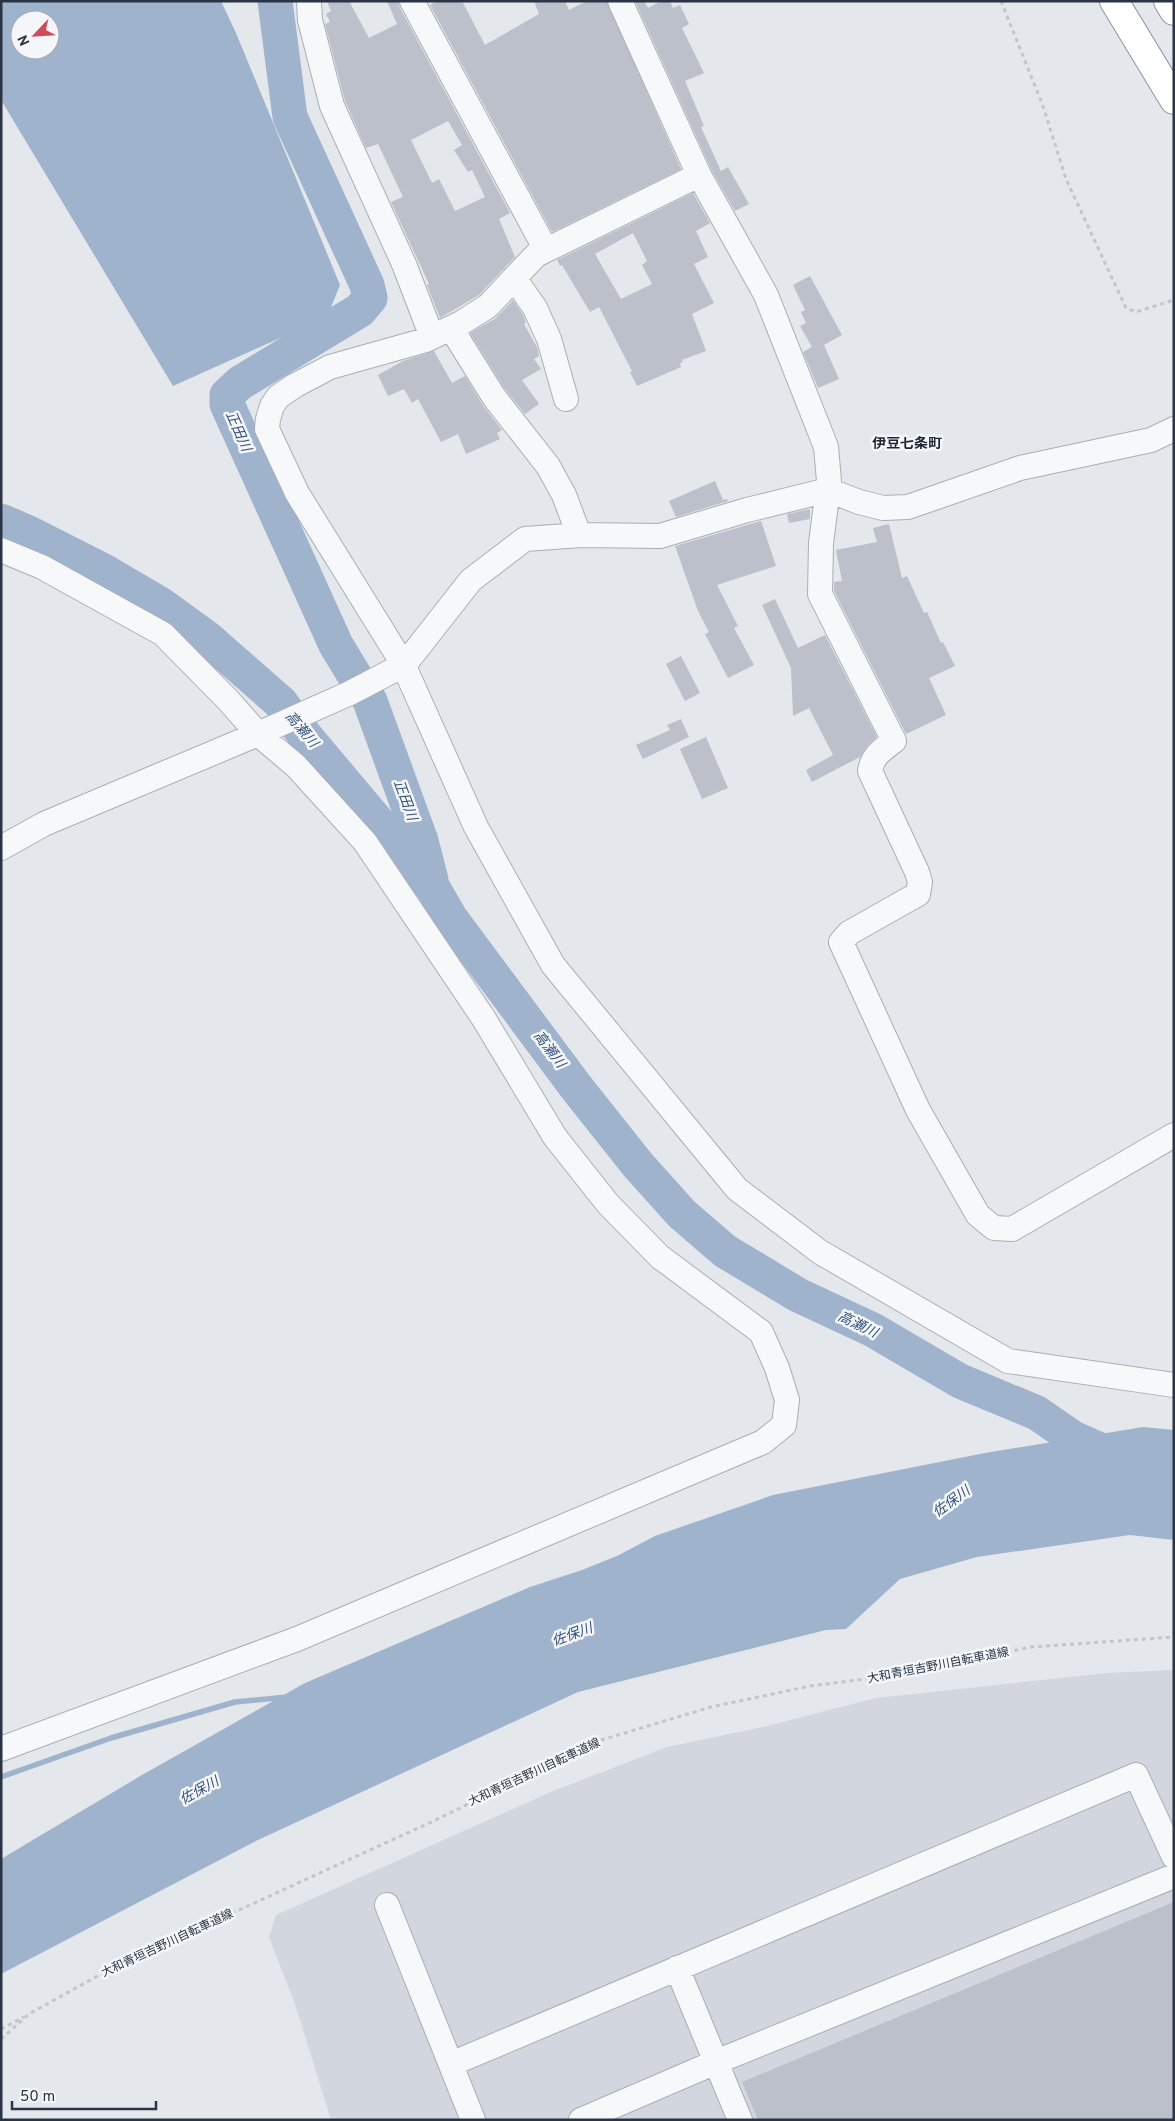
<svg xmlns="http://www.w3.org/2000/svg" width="1175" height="2121" viewBox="0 0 1175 2121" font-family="Overpass,'Noto Sans JP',sans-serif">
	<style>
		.built { fill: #d2d6de }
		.water { fill: #9fb4cc; fill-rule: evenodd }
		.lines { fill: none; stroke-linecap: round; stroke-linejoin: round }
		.stream { stroke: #9fb4cc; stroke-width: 5.5 }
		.river { stroke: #9fb4cc; stroke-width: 35 }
		.building { fill: #bbc0ca; fill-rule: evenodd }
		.minor-casing { stroke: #a9aeb7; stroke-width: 26 }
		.highway-casing { stroke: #8b94a3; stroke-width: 30 }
		.path { stroke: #c2c5cb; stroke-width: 3; stroke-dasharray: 4 4; stroke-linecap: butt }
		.minor { stroke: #f7f8fa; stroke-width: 24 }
		.highway { stroke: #fff; stroke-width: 28 }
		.labels { text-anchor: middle; stroke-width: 5; stroke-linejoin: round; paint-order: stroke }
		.street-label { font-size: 12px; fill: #2b3445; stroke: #f4f6f9 }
		.water-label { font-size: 14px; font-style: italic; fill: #34527a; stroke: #f4f6f9 }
		.neighbourhood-label { font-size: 14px; font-weight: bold; fill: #1d2536; stroke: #f4f6f9 }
	</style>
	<rect width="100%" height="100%" fill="#e4e7ec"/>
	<path class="built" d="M 1174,1670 L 1174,2120 L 331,2120 L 295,2004 L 269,1937 L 276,1915 L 553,1791 L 667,1747 L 767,1726 L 876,1698 L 1107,1673 Z"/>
	<path class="water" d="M 1,1 L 221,1 L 236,33 L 340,285 L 327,317 L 173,386 L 1,100 ZM 20,20 L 50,20 L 50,50 L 20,50 Z
		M 1143,1427 L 1174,1430 L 1174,1540 L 1130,1535 L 977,1557 L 900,1579 L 846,1629 L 826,1630 L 578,1692 L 258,1840 L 1,1974 L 1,1859 L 142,1775 L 305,1683 L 530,1587 L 582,1570 L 617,1556 L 655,1536 L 773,1495 L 985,1453 Z"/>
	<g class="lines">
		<path class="stream" d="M 1,1777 L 111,1738 L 235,1702 L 287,1697"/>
		<path class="river" d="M 275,1 L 290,117 L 367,285 L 370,298 L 360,310 L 240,383 L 227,395 L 227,404 L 336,645 L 370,701 L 421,841 L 431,880
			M 1,521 L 29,533 L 104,571 L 160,604 L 208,639 L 281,703 L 306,737 L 433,888 L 451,919 L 576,1087 L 638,1165 L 682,1214 L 725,1251 L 798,1295 L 873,1330 L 960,1381 L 1037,1413 L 1073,1438 L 1174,1483"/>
	</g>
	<path class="building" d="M 327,1 L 349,1 L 369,38 L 397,24 L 387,1 L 398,1 L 400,8 L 510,213 L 499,219 L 515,257 L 479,295 L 440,318 L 427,285 L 429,284 L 391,202 L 403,197 L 378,144 L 366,148 L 345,101 L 325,24 L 330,22 L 326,14 L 331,11 ZM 448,121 L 462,145 L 454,150 L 468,172 L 472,170 L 485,197 L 455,211 L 439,179 L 432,183 L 411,140 Z
		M 437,1 L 462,1 L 485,45 L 539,14 L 534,1 L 565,1 L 569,10 L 587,1 L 607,1 L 681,169 L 552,232 L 430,5 Z
		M 635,1 L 644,1 L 648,8 L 661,1 L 670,1 L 673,8 L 680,5 L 689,24 L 682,28 L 704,73 L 685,81 L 704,126 L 701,127 L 721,171 L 728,167 L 749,204 L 735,211 L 711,169 Z
		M 693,193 L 710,223 L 696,231 L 708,257 L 694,264 L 714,303 L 692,314 L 706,351 L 682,360 L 683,362 L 680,363 L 681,367 L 637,386 L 630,372 L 632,371 L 599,307 L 590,312 L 562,265 L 560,266 L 557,260 ZM 633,233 L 647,261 L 642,265 L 652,284 L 621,299 L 595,254 Z
		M 810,276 L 842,335 L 824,345 L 839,379 L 818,388 L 803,352 L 812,347 L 800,326 L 806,323 L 801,312 L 805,310 L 793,285 Z
		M 513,300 L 523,315 L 526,322 L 524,324 L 537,347 L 539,356 L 534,359 L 541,369 L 522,380 L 539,404 L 525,414 L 505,389 L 470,333 L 496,318 Z
		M 434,351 L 452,383 L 465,376 L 482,404 L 502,430 L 497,433 L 500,439 L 466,454 L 458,434 L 441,442 L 418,399 L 412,403 L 404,389 L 388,396 L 378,375 L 403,361 Z
		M 715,481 L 723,500 L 727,499 L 728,501 L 676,517 L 669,501 Z
		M 810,509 L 810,519 L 789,523 L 787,514 Z
		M 761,521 L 776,566 L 717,585 L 738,626 L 734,628 L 754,665 L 728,678 L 705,634 L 709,632 L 698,611 L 675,546 Z
		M 889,524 L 902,578 L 907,576 L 924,613 L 927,612 L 941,643 L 943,642 L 955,666 L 929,678 L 946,715 L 906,734 L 834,591 L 834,582 L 842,581 L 836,550 L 877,542 L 873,528 Z
		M 775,599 L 798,648 L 825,635 L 877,737 L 868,745 L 860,757 L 812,782 L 806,770 L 833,755 L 809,708 L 793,716 L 791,668 L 762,605 Z
		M 681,656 L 700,693 L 685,701 L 666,664 Z
		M 681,719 L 689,737 L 643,759 L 636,745 L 670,730 L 667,725 Z
		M 706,737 L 728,788 L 702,799 L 680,749 Z
		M 1174,1902 L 1174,2120 L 758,2120 L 742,2082 Z"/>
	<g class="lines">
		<g class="minor-casing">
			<path id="minor" d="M 309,1 L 310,20 L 332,106 L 404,264 L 432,337
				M 412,1 L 546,250
				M 620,1 L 699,175 L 766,295 L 826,447 L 829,481 L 821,543 L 820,594 L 894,741 C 882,750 872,756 870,771 L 917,872 L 920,882 L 918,894 L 849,933 L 841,942 L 918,1110 L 978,1215 L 994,1228 L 1012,1229 L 1174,1135
				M 699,175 L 536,255 L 488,306 L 461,323 L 426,340 L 330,367 L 294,386 L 278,397 L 272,406 L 268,419 L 267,429 L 297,493 L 403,664 L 476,827 L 553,965 L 737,1189 L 820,1252 L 1008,1361 L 1174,1385
				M 514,278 L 535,308 L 549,339 L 566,399
				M 451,328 L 494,397 L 548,466 L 564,495 L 579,535
				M 1,550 L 42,567 L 163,634 L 228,700 L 258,734 L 296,766 L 365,842 L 484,1019 L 555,1137 L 608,1204 L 660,1257 L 761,1332 L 777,1368 L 787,1400 L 784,1425 L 763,1442 L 297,1639 L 1,1749
				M 1,848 L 44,824 L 258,734 L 350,693 L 394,670 L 409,659 L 471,580 L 525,539 L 581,535 L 660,536 L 747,510 L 828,490 L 859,502 L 883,508 L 908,507 L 1020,468 L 1151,440 L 1174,429
				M 387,1905 L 473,2120
				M 677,1968 L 740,2120
				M 451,2064 L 1136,1775 L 1174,1857
				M 581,2120 L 716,2062 L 1174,1876"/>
		</g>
		<g class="highway-casing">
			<path id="highway" d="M 1114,1 L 1174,100
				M 1168,1 L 1174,11"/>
		</g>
		<path class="path" d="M 1001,1 L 1043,106 L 1066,179 L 1126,308 L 1136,312 L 1174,300
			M 1,2029 L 24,2017
			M 1,2039 L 29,2014 L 110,1969 L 440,1818 L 588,1744 L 711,1707 L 810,1686 L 898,1675 L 1031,1647 L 1174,1637"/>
		<use href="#minor" class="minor"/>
		<use href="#highway" class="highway"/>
	</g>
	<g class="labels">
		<g class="street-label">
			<text transform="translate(938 1665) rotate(-11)" y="4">大和青垣吉野川自転車道線</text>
			<text transform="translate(534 1772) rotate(-25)" y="4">大和青垣吉野川自転車道線</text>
			<text transform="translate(167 1943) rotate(-25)" y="4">大和青垣吉野川自転車道線</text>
		</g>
		<g class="water-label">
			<text transform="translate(239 431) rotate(66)" y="5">正田川</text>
			<text transform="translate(302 729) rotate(50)" y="5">高瀬川</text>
			<text transform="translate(406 800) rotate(70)" y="5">正田川</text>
			<text transform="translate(550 1049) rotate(53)" y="5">高瀬川</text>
			<text transform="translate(858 1324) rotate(26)" y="5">高瀬川</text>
			<text transform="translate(951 1501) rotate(-36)" y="5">佐保川</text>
			<text transform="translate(572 1634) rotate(-20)" y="5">佐保川</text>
			<text transform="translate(199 1790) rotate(-29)" y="5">佐保川</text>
		</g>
		<g class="neighbourhood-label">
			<text x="907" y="448">伊豆七条町</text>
		</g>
	</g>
	<rect width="1175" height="2121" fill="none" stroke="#2b3445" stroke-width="5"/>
	<g transform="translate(35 35) rotate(245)"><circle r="24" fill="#f4f6f9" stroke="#a4a8b1"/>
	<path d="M0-4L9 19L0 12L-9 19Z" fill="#d1495b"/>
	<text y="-8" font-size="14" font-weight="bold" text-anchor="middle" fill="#2b3445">N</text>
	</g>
	<path d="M12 2101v8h144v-8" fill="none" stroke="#2b3445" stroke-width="2.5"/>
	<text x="20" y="2101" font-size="15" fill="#2b3445" stroke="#f4f6f9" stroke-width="4" paint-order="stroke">50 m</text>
</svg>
